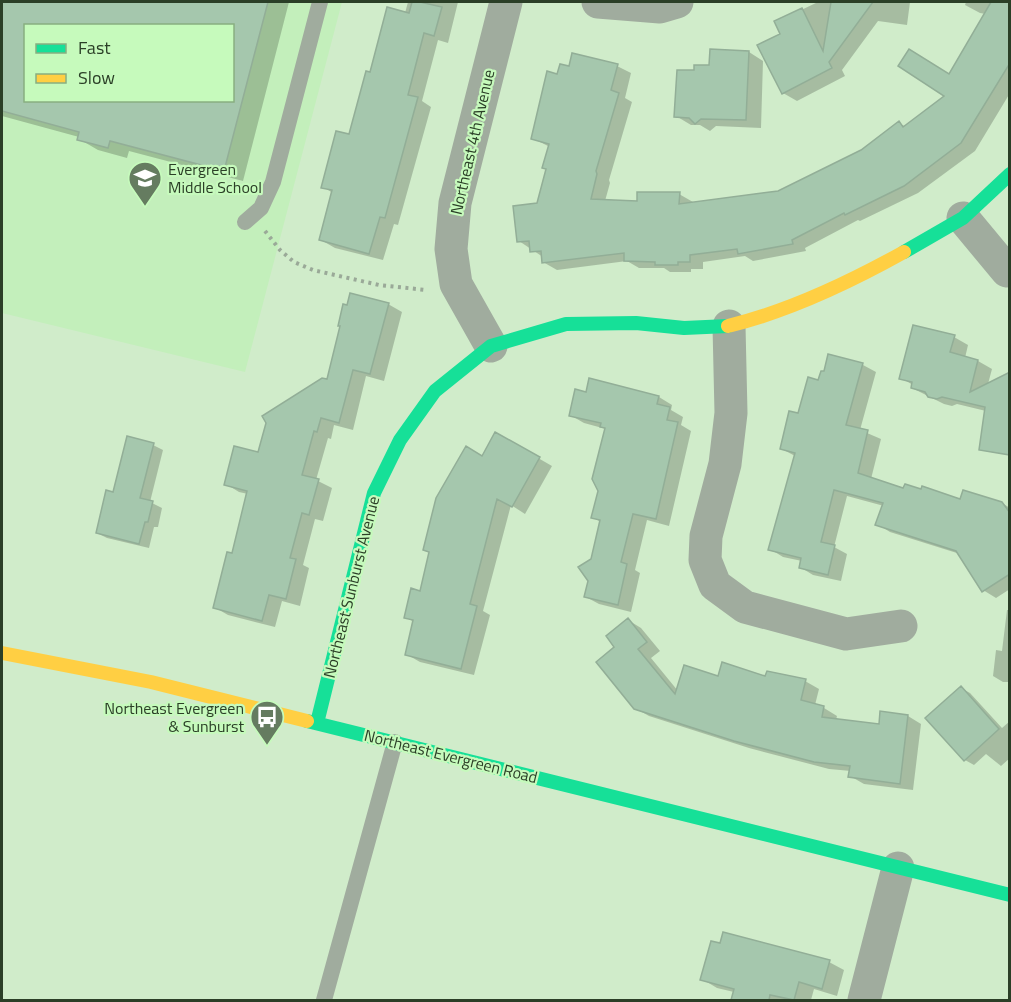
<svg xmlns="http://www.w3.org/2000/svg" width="1011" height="1002" viewBox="0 0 1011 1002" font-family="'Titillium Web',sans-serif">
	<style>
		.built { fill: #c3efbb; fill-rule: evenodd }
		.shadow { fill: #0003; fill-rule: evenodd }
		.building { fill: #a5c7ad; stroke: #92ae97; stroke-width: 1.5; fill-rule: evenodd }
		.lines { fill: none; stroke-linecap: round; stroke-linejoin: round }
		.path { stroke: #9aa998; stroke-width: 4; stroke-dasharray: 3 4.5; stroke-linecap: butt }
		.lane { stroke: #a0ac9e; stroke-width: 16 }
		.street { stroke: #a0ac9e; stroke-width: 33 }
		.fast { stroke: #16e098; stroke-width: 14 }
		.slow { stroke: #ffcf43; stroke-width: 14 }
		.labels { text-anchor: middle; stroke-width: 4.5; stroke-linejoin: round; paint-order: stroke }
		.street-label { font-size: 16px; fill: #2b3f27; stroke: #c6fabc }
		.poi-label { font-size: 16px; fill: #2b3f27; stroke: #c6fabc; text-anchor: start }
	</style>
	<rect width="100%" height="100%" fill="#d0ecca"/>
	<path class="built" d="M 2,2 L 342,2 L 245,372 L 2,313 ZM 26,26 L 232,26 L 232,100 L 26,100 Z"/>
	<path class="shadow" d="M 2,2 L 289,2 L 243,181 L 129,151 L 127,158 L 98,150 L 79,139 L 79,137 L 2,116 ZM 26,26 L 232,26 L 232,100 L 26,100 Z
		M 408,2 L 458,2 L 448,43 L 438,40 L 422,101 L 431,107 L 398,225 L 394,224 L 383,260 L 335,248 L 321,240 L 333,193 L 323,187 L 350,136 L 372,74 L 405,13 Z
		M 818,2 L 910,2 L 907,25 L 878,21 L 842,70 L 845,76 L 797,101 L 783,93 L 782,35 L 776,22 Z
		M 966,2 L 1010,2 L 1010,33 L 986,14 L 980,13 L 965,5 Z
		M 749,52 L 763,61 L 761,128 L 716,126 L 710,131 L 700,125 L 691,125 L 676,116 L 696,72 Z
		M 1010,61 L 1010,93 L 975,151 L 918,193 L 860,221 L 858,220 L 805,248 L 806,251 L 753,261 L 745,256 L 703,262 L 703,269 L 691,269 L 691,272 L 670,272 L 664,268 L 639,268 L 627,261 L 557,270 L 543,262 L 543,257 L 519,241 L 538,204 L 547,170 L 550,147 L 532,138 L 558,76 L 570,68 L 617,66 L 631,73 L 625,98 L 632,102 L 609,180 L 610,183 L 605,201 L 638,202 L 679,194 L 693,202 L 693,204 L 778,192 L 862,151 L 899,123 L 906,127 L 946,96 L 950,76 Z
		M 388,304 L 402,312 L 384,381 L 366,376 L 353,430 L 334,425 L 331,439 L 328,438 L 316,480 L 332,488 L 323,521 L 315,519 L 303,565 L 309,568 L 300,606 L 282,601 L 275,627 L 228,615 L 214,607 L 233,555 L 248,494 L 239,492 L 226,484 L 259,454 L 329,381 Z
		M 954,337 L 968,345 L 965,358 L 978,361 L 992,369 L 988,384 L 986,411 L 957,404 L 952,406 L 944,404 L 912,388 L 913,385 L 901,378 Z
		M 829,356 L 863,365 L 876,372 L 860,430 L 881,439 L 871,479 L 904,490 L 961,501 L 1002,503 L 1010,508 L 1010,589 L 996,598 L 983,590 L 960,554 L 890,532 L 877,524 L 884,506 L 847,496 L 834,547 L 847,554 L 841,581 L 813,575 L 800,567 L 802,561 L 783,557 L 770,549 L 795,456 L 782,449 L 799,415 L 825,373 Z
		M 587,394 L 659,397 L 672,405 L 671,410 L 683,417 L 681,425 L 691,431 L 669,526 L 647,520 L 635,570 L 640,573 L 631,612 L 599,604 L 586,597 L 601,522 L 592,517 L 600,490 L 606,429 L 584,423 L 570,415 Z
		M 496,434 L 552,466 L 525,514 L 511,505 L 483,611 L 490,615 L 474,675 L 420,662 L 406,654 L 414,622 L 406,617 L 421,592 L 431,553 L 424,549 Z
		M 153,445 L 163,450 L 150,502 L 162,508 L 158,527 L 154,527 L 149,548 L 107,538 L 97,533 L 114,494 Z
		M 1007,610 L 1010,610 L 1010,682 L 1003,682 L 993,676 L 996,650 L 1002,651 Z
		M 628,620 L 641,628 L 660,651 L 651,658 L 678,691 L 719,677 L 805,681 L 819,689 L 815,705 L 824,708 L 837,716 L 836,720 L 880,726 L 908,716 L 921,724 L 913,790 L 864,784 L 850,776 L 851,771 L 829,769 L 749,748 L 649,716 L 635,708 L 617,647 Z
		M 961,688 L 970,693 L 1002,728 L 1010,721 L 1010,758 L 1001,766 L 986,754 L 974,765 L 965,760 Z
		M 829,962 L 844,970 L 837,996 L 814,989 L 811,1000 L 732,1000 L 734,992 L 717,988 L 702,979 Z"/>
	<path class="building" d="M 2,2 L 268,2 L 224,171 L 110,141 L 108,148 L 93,144 L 77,140 L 79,132 L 2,111 ZM 26,26 L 232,26 L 232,100 L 26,100 Z
		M 412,2 L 420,2 L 442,7 L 434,36 L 424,33 L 408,95 L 418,97 L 385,218 L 380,217 L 369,254 L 319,240 L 332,190 L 321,188 L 336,131 L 349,134 L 366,71 L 370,72 L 387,7 L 409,13 Z
		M 831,2 L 873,2 L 829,62 L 832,68 L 782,94 L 757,45 L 780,34 L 774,21 L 802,8 L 823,51 Z
		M 991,2 L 1010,2 L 1010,63 L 961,143 L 904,186 L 845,215 L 844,213 L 792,240 L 793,244 L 738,254 L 737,249 L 690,255 L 690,262 L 678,262 L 678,265 L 655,265 L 655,262 L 624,261 L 624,253 L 542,263 L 541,251 L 530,252 L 529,241 L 517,242 L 513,206 L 537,203 L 546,169 L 542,168 L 549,144 L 531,139 L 547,71 L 557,74 L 560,64 L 569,66 L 572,53 L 618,64 L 611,90 L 619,93 L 596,171 L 597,174 L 591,199 L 637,201 L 637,192 L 680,192 L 679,204 L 778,191 L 861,150 L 899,121 L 903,127 L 944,96 L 898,66 L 909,49 L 949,74 Z
		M 710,49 L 749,51 L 746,120 L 701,119 L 695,124 L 689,118 L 674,117 L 677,70 L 694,70 L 694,65 L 709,65 Z
		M 350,293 L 389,303 L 370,374 L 353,370 L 339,423 L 321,418 L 317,432 L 314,431 L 302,475 L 319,479 L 309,515 L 302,513 L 290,558 L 296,559 L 286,599 L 269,595 L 262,621 L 213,608 L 227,552 L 232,553 L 247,491 L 224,485 L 234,446 L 258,452 L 266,423 L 262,416 L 322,378 L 327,379 L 340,326 L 338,326 L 343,304 L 347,305 Z
		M 913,325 L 955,335 L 950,352 L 978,360 L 970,392 L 1010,372 L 1010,455 L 979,450 L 985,407 L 942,397 L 937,399 L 928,397 L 925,392 L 911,388 L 912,382 L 899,379 Z
		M 828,354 L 863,363 L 846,425 L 868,430 L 858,473 L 903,488 L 905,484 L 921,489 L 922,486 L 960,499 L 963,490 L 1002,502 L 1010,513 L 1010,574 L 982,592 L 956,551 L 875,525 L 883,503 L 834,490 L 821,542 L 835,545 L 828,575 L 799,568 L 801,558 L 768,550 L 795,453 L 780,449 L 789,411 L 798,413 L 808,377 L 818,380 L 821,371 L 824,371 Z
		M 589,378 L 659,396 L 657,404 L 670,407 L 667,420 L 678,422 L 656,519 L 633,514 L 621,562 L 627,564 L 618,605 L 584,597 L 588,581 L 578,567 L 591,559 L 600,520 L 591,518 L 598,491 L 592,479 L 605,428 L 600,427 L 601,423 L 569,416 L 575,389 L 586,392 Z
		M 495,432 L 540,457 L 512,507 L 497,499 L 470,604 L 477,606 L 461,669 L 405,655 L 413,620 L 404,618 L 411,588 L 420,591 L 429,552 L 423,550 L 436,498 L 466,446 L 482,456 Z
		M 127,436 L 154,443 L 140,498 L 153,501 L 148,522 L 145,522 L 139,544 L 96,533 L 106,490 L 113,492 Z
		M 628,618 L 647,642 L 638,649 L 675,694 L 684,665 L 718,676 L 722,662 L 765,676 L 767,671 L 806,679 L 801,700 L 824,706 L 822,717 L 879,724 L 880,711 L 908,715 L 900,784 L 848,777 L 850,766 L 814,762 L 734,741 L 634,709 L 596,662 L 614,647 L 606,636 Z
		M 961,686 L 999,729 L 964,761 L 925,718 Z
		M 723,932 L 830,960 L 822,989 L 799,982 L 794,1000 L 770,995 L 769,1000 L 731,1000 L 734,989 L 700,980 L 711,941 L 720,943 Z"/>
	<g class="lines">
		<path class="path" d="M 265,231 L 280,250 L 294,262 L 313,270 L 379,285 L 426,290"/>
		<path class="lane" d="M 245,222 L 261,208 L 273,182 L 320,2
			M 324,1000 L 395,742"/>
		<path class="street" d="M 598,2 L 660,7 L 677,2
			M 963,218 L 1007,271
			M 729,326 L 731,413 L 725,464 L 706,536 L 705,560 L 715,585 L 745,607 L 846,634 L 901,626
			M 491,346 L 456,284 L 451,249 L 455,203 L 506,2
			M 864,1000 L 898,868"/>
		<path class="fast" d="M 904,252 L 963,218 L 1010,174
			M 307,721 L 1010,895
			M 317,723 L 374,493 L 400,440 L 435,391 L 491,346 L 566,324 L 636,323 L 684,328 L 728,326"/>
		<path class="slow" d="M 728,326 C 786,312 852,281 904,252
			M 2,653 L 151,682 L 307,721"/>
	</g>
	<defs>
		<g id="school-pin" transform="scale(1.725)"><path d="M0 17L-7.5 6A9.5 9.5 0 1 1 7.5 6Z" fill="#657c60" stroke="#c6fabc"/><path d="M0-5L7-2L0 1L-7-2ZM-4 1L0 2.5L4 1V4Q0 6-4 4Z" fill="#fff"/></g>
		<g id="bus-pin" transform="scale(1.725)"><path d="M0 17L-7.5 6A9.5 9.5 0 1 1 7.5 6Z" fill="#657c60" stroke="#c6fabc"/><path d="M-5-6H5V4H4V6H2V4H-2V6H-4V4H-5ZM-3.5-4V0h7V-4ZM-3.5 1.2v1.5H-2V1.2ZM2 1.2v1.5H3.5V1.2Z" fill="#fff"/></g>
	</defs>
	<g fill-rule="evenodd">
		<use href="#school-pin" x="145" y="178"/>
		<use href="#bus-pin" x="267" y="717"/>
	</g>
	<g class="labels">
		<g class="street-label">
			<text transform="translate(472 142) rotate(-77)" y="6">Northeast 4th Avenue</text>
			<text transform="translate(351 587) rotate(-76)" y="6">Northeast Sunburst Avenue</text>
			<text transform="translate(451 756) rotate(14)" y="6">Northeast Evergreen Road</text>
		</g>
		<g class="poi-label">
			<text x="168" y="175">Evergreen<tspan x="168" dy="18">Middle School</tspan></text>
			<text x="244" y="714" text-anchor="end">Northeast Evergreen<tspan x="244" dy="18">&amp; Sunburst</tspan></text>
		</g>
	</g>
	<rect width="1011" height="1002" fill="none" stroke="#2b3f27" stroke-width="6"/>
	<rect x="24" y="24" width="210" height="78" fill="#c6fabc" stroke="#88af80" stroke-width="1.5"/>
	<rect x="36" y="44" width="30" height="9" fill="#16e098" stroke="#88af80" stroke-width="1.5"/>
	<text x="78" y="54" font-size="18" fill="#2b3f27">Fast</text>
	<rect x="36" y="74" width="30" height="9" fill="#ffcf43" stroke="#88af80" stroke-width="1.5"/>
	<text x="78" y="84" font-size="18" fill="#2b3f27">Slow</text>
</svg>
